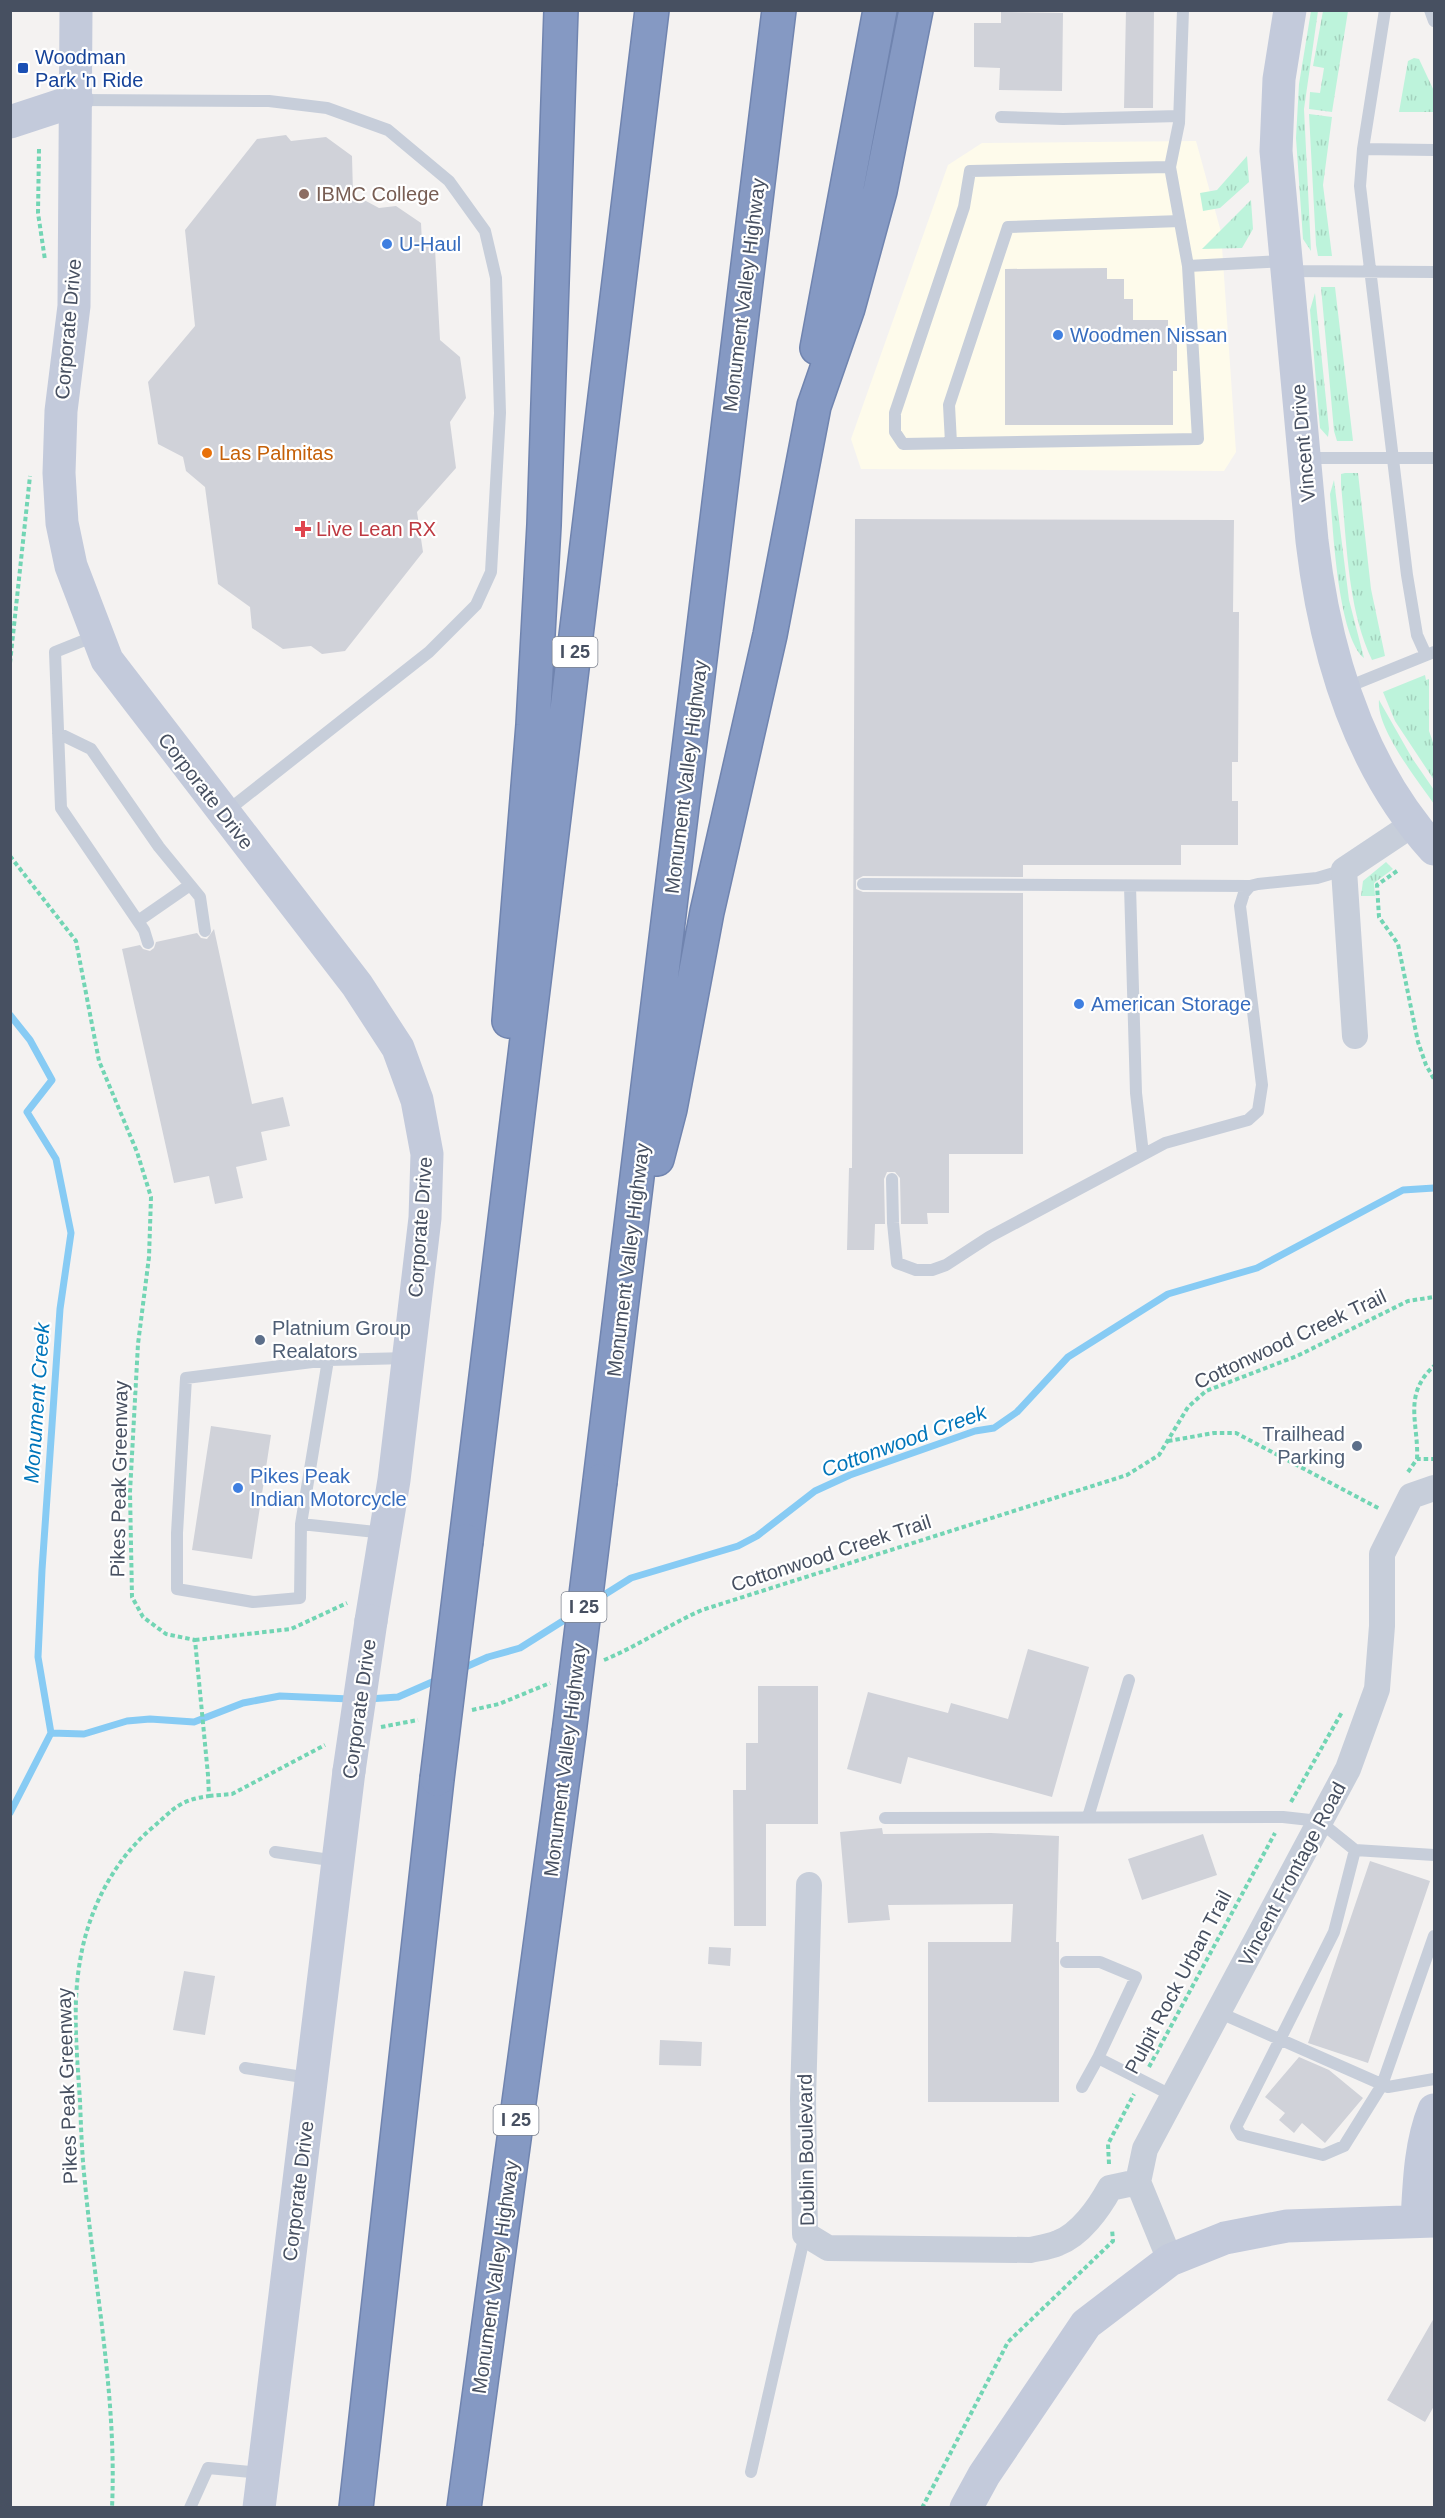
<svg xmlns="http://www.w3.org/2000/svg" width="1445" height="2518" viewBox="0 0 1445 2518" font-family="Helvetica,sans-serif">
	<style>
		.commercial { fill: #fefbeb }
		.grass { fill: url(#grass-tufts) }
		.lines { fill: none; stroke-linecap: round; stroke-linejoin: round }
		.stream { stroke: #87cbf4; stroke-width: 7 }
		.building { fill: #d0d2d9 }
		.highway-casing { stroke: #7084af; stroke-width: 36 }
		.path { stroke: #72d5b4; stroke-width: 4; stroke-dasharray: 4.5 3; stroke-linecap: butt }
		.lane { stroke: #c7ceda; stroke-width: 12 }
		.street { stroke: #c7ceda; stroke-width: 26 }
		.secondary { stroke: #c3cadb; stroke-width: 33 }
		.highway { stroke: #8599c3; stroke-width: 33 }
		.highway-bridge-casing { stroke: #7084af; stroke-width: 36; stroke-linecap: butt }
		.secondary-bridge { stroke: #c3cadb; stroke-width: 33 }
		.highway-bridge { stroke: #8599c3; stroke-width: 33 }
		.transit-dot { fill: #1a4fb4; stroke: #fff; stroke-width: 2 }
		.education-dot { fill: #8d6e63; stroke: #fff; stroke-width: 2 }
		.shop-dot { fill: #3f7fe0; stroke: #fff; stroke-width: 2 }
		.food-dot { fill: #e8710a; stroke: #fff; stroke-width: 2 }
		.health-dot { fill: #e0444e; stroke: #fff; stroke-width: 2 }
		.service-dot { fill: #5c6f8a; stroke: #fff; stroke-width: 2 }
		.labels { text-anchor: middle; stroke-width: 4.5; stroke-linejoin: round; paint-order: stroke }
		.shield { fill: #fff; stroke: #7e8490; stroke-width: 1.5 }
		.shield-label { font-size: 18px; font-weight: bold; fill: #475061 }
		.transit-label { font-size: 20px; fill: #164399; stroke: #fff; text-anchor: start }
		.education-label { font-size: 20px; fill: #785e54; stroke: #fff; text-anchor: start }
		.shop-label { font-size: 20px; fill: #366cbe; stroke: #fff; text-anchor: start }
		.street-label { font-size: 20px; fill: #475061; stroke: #fff }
		.food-label { font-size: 20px; fill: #c56008; stroke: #fff; text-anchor: start }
		.health-label { font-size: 20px; fill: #be3a42; stroke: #fff; text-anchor: start }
		.service-label { font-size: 20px; fill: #4e5e75; stroke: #fff; text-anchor: start }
		.water-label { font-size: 21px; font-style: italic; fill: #0075ba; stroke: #fff }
	</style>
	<defs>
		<pattern id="grass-tufts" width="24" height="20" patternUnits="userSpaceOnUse" patternTransform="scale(1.5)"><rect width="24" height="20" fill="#bdf3db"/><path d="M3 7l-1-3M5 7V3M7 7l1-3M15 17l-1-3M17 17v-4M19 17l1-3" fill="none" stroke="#a4d2be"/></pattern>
	</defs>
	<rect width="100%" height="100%" fill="#f4f2f1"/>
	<path class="commercial" d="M 1196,141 L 1221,232 L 1236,452 L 1224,471 L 861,469 L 851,439 L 948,165 L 982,143 Z"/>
	<path class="grass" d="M 1311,11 L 1318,11 L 1304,109 L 1311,251 L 1303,239 L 1296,138 L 1299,84 Z
		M 1323,11 L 1348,11 L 1332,112 L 1309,109 L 1310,92 L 1320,93 L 1324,68 L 1313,66 Z
		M 1414,58 L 1419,59 L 1434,91 L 1434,112 L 1399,112 L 1408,61 Z
		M 1309,114 L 1332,117 L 1323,185 L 1332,256 L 1318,256 L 1316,245 Z
		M 1247,156 L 1249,182 L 1220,208 L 1203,211 L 1200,193 L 1217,190 Z
		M 1251,200 L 1253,229 L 1242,248 L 1202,249 Z
		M 1321,287 L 1335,287 L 1353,441 L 1337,441 L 1334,431 Z
		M 1315,293 L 1329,429 L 1328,437 L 1320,428 L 1310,310 Z
		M 1345,473 L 1358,473 L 1371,589 L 1385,656 L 1372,660 C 1347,607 1347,542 1341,485 L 1341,474 Z
		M 1334,480 L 1349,600 L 1364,658 C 1338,637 1333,528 1330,494 Z
		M 1425,675 L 1426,680 L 1429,679 L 1429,731 L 1434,745 L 1434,780 L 1395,721 L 1383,692 Z
		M 1379,700 L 1412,758 L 1434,790 L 1434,804 C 1418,781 1376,728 1379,700 Z
		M 1386,862 L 1393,869 L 1374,883 L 1375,896 L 1361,896 L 1363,881 Z"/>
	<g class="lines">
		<path class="stream" d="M 10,1015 L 30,1040 L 52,1080 L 27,1112 L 56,1159 L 71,1233 L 60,1309 L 42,1570 L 38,1657 L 51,1733 L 10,1813
			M 596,1600 L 631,1578 L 738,1546 L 757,1536 L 815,1491 L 850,1475 L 975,1431 L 994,1428 L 1017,1412 L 1068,1357 L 1168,1294 L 1257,1268 L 1403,1190 L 1434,1188
			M 461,1669 L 488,1657 L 520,1648 L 574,1614
			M 368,1699 L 398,1697 L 439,1679
			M 51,1733 L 84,1734 L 127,1721 L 150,1719 L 194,1722 L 243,1703 L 280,1696 L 350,1699"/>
	</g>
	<path class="building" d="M 1126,10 L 1154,10 L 1153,108 L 1124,108 Z
		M 1001,12 L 1063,13 L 1062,91 L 999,90 L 1000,68 L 974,67 L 974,23 L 1001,23 Z
		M 286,135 L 291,141 L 326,137 L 352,156 L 353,194 L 379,208 L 396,206 L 421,223 L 422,243 L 435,249 L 440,340 L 460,357 L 466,398 L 450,422 L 456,468 L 417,512 L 423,552 L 345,651 L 322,654 L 311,646 L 283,649 L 252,628 L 250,607 L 218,584 L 205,487 L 186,471 L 183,457 L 158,444 L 148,382 L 195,326 L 185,230 L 257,139 Z
		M 1107,268 L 1107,279 L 1124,279 L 1124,299 L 1133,299 L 1133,320 L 1168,320 L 1168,330 L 1177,330 L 1177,371 L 1173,371 L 1173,425 L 1005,425 L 1005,269 Z
		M 855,519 L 1234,520 L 1233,612 L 1239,612 L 1238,762 L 1232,762 L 1232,801 L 1238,801 L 1238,845 L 1181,845 L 1181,865 L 1023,865 L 1023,877 L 863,876 L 856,880 L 856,889 L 863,892 L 1023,893 L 1023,1154 L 949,1154 L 949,1213 L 927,1213 L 928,1224 L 901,1224 L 900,1178 L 895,1172 L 887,1172 L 884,1179 L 885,1224 L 875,1224 L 874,1250 L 847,1250 L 849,1168 L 852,1168 Z
		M 214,929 L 252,1104 L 283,1097 L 290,1126 L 261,1132 L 267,1160 L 236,1167 L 243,1198 L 215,1204 L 209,1176 L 174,1183 L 122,949 L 140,945 L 143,949 L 150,951 L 154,948 L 156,942 L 197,933 L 201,938 L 207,939 Z
		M 211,1426 L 271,1435 L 252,1559 L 192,1550 Z
		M 1028,1649 L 1089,1667 L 1052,1797 L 908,1757 L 901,1784 L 847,1769 L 868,1692 L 948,1713 L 951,1703 L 1008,1719 Z
		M 758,1686 L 818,1686 L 818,1824 L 766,1824 L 766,1926 L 734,1926 L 733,1790 L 746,1790 L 746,1743 L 758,1743 Z
		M 882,1828 L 883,1834 L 991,1833 L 1059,1836 L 1056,1942 L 1059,1942 L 1059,2102 L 928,2102 L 928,1942 L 1011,1942 L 1013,1904 L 888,1905 L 890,1920 L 848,1923 L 840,1832 Z
		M 1203,1834 L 1217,1875 L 1142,1900 L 1128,1859 Z
		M 1370,1861 L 1430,1881 L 1368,2063 L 1308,2043 Z
		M 709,1947 L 731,1948 L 730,1966 L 708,1964 Z
		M 184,1971 L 215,1976 L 205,2035 L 173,2030 Z
		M 660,2040 L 702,2042 L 701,2066 L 659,2065 Z
		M 1299,2057 L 1329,2070 L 1363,2098 L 1325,2143 L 1302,2123 L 1294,2133 L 1279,2120 L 1285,2113 L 1265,2097 Z
		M 1434,2318 L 1434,2406 L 1425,2422 L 1387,2400 Z"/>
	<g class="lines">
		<g class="highway-casing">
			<path id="highway" d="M 817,348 L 880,10
				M 509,1021 L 533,725 L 544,525 L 561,10
				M 657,1159 L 670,1109 L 707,912 L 770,635 L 814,406 L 848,308 L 880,191 L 916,10
				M 600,1481 L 779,10
				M 466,1541 L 652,10
				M 356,2508 L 437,1779
				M 464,2508 L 569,1733"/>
		</g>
		<path class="path" d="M 108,80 L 114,75
			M 39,149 L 38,213 L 45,260
			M 10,663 L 30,476
			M 10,856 L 76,941 L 99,1061 L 137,1152 L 151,1197 L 149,1257 L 138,1344 L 130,1492 L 132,1597 L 143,1617 L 166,1634 L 195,1640 L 208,1775 L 209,1796 C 179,1800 174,1809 152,1828 C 113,1861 88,1911 80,1961 C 72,2006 77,2055 80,2101 C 81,2128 82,2156 85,2183 C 95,2291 117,2398 112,2508
			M 1397,871 L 1377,885 L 1379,917 L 1398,944 L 1418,1042 L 1426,1065 L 1434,1079
			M 1168,1441 L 1214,1433 L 1236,1433 L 1380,1509
			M 1417,1459 C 1419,1424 1402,1395 1434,1366
			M 1408,1472 L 1417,1459 L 1434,1459
			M 195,1640 L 291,1629 L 347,1603
			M 604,1660 C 638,1646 668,1625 702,1610 L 1127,1475 L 1159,1455 L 1188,1407 L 1206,1391 L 1297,1356 L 1408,1301 L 1434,1297
			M 472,1710 L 499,1704 L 550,1683
			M 381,1727 L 418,1720
			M 209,1796 L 232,1794 L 325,1745
			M 1291,1802 L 1342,1712
			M 1149,2067 L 1275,1833
			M 1109,2164 L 1108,2144 L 1134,2094
			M 922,2508 L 1008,2342 L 1113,2241 L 1112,2229"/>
		<path class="lane" d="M 1385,10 L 1363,149 L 1360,186 L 1407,575 L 1417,635 L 1426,655
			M 1430,10 L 1434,21
			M 78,100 L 269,101 L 327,108 L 388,130 L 449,181 L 485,231 L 496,278 L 500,413 L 491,572 L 476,605 L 429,652 L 227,811
			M 1001,117 L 1063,119 L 1179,116
			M 1363,149 L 1434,150
			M 1170,167 L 1179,123 L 1183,10
			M 1188,266 L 1170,167 L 970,171 L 964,207 L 895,413 L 895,432 L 903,444 L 1198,439 L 1188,266 L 1284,261
			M 1288,271 L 1434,272
			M 951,443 L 949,405 L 1008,227 L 1180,221
			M 1306,458 L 1434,458
			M 95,636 L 55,652 L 61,808 L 144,930 L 148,943
			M 1345,688 L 1434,652
			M 58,733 L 91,749 L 159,847 L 200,897 L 205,931
			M 863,884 L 1250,886
			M 1130,886 L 1136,1093 L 1143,1154
			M 138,921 L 190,885
			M 892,1179 L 893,1223 L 897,1263 L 916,1270 L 932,1270 L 946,1265 L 989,1237 L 1165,1143 L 1248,1120 L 1258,1111 L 1262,1085 L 1240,906 L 1244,893 L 1250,886 L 1258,884 L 1317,878 L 1344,870
			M 328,1360 L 408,1358
			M 301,1524 L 328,1360 L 186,1378 L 177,1533 L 177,1589 L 253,1602 L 300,1598 L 301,1524 L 385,1533
			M 1088,1817 L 1129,1680
			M 885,1818 L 1283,1817 L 1319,1821 L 1355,1850 L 1434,1855
			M 1355,1850 L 1334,1932 L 1236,2127 L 1241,2135 L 1323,2155 L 1344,2146 L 1382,2085 L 1434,1936
			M 275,1852 L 337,1861
			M 1066,1962 L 1100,1962 L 1136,1977 L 1098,2058 L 1173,2096
			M 1218,2012 L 1388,2087 L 1434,2079
			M 245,2068 L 309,2078
			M 1082,2087 L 1098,2058
			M 751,2472 L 805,2234
			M 190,2508 L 208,2468 L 262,2473"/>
		<path class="street" d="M 1355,1036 L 1344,870 L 1413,824
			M 809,1885 L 803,2099 L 805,2234 L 828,2248 L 1030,2250 C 1039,2248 1049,2247 1058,2243 C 1080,2235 1099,2208 1110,2188 L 1138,2182
			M 1170,2260 L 1138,2182 L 1145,2149 L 1348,1769 L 1377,1689 L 1382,1626 L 1382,1554 L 1411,1496 L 1434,1488"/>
		<path class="secondary" d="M 76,10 L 74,306 L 61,411 L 59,473 L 62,523 L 71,566 L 107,660 L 357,985 L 398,1048 L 417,1100 L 427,1154 L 425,1218 L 394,1480 L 371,1621
			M 1290,10 L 1279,79 L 1276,151 L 1312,541 C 1325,652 1358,765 1434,849
			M 10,122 L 77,100
			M 1417,2221 C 1419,2184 1420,2144 1434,2110
			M 259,2508 L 349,1771
			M 966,2508 L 984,2475 L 1086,2324 L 1170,2260 L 1225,2238 L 1287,2226 L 1434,2221"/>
		<use href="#highway" class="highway"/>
		<g class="highway-bridge-casing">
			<path id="highway-bridge" d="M 569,1733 L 600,1481
				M 437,1779 L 466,1541"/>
		</g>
		<path class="secondary-bridge" d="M 349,1771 L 371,1621"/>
		<use href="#highway-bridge" class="highway-bridge"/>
	</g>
	<rect class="transit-dot" x="17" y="62" width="12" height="12" rx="3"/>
	<circle class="education-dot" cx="304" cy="194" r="6"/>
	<g class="shop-dot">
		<circle cx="387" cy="244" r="6"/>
		<circle cx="1058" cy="335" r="6"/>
		<circle cx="1079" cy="1004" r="6"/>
		<circle cx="238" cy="1488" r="6"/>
	</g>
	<circle class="food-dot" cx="207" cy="453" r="6"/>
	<path class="health-dot" d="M300 520h6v6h6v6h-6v6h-6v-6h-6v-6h6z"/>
	<g class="service-dot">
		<circle cx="260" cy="1340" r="6"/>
		<circle cx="1357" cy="1446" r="6"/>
	</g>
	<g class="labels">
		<g class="shield">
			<rect x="552.5" y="637" width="45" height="30" rx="4.5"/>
			<rect x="561.5" y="1592" width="45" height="30" rx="4.5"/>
			<rect x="493.5" y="2105" width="45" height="30" rx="4.5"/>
		</g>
		<g class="shield-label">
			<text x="575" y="658">I 25</text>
			<text x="584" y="1613">I 25</text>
			<text x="516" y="2126">I 25</text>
		</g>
		<g class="transit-label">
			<text x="35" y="64">Woodman<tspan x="35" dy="23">Park 'n Ride</tspan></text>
		</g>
		<g class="education-label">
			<text x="316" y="201">IBMC College</text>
		</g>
		<g class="shop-label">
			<text x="399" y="251">U-Haul</text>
			<text x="1070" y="342">Woodmen Nissan</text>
			<text x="1091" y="1011">American Storage</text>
			<text x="250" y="1483">Pikes Peak<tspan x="250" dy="23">Indian Motorcycle</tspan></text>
		</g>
		<g class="street-label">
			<text transform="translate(744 295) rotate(-83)" y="7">Monument Valley Highway</text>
			<text transform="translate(68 329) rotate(-85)" y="7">Corporate Drive</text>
			<text transform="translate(1303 443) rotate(-95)" y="7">Vincent Drive</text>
			<text transform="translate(686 777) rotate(-83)" y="7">Monument Valley Highway</text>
			<text transform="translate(206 791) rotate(52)" y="7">Corporate Drive</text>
			<text transform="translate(420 1227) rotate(-86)" y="7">Corporate Drive</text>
			<text transform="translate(628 1260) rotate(-83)" y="7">Monument Valley Highway</text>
			<text transform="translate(1290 1339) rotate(-25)" y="7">Cottonwood Creek Trail</text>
			<text transform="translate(119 1479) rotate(-89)" y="7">Pikes Peak Greenway</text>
			<text transform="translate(831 1553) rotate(-18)" y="7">Cottonwood Creek Trail</text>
			<text transform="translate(359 1709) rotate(-82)" y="7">Corporate Drive</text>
			<text transform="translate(565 1760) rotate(-83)" y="7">Monument Valley Highway</text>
			<text transform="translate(1292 1874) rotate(-62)" y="7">Vincent Frontage Road</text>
			<text transform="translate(1178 1982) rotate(-62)" y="7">Pulpit Rock Urban Trail</text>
			<text transform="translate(67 2086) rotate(-92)" y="7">Pikes Peak Greenway</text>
			<text transform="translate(806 2150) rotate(-91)" y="7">Dublin Boulevard</text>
			<text transform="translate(298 2191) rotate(-83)" y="7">Corporate Drive</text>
			<text transform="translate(495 2277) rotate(-82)" y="7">Monument Valley Highway</text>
		</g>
		<g class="food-label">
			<text x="219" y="460">Las Palmitas</text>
		</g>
		<g class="health-label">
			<text x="316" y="536">Live Lean RX</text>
		</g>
		<g class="service-label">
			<text x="272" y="1335">Platnium Group<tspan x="272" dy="23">Realators</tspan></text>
			<text x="1345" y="1441" text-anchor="end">Trailhead<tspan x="1345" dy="23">Parking</tspan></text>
		</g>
		<g class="water-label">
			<text transform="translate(37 1403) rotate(-86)" y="7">Monument Creek</text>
			<text transform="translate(904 1441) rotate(-20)" y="7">Cottonwood Creek</text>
		</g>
	</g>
	<rect width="1445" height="2518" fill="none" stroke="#475061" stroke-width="24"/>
</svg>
